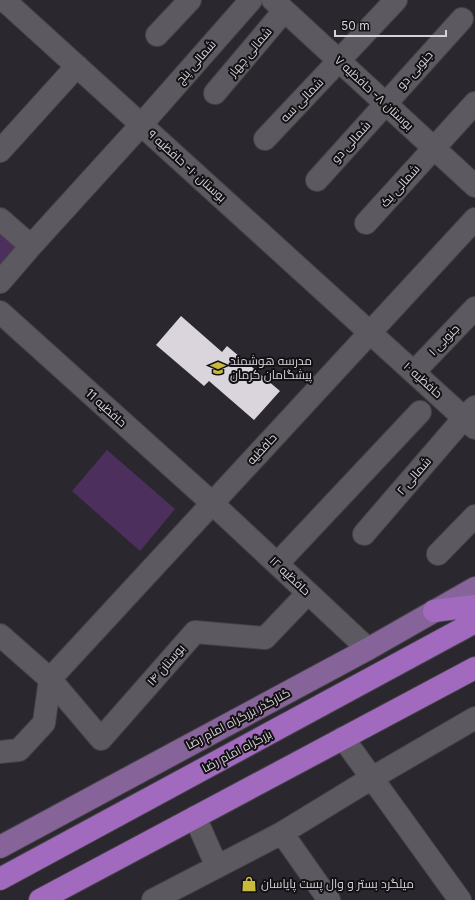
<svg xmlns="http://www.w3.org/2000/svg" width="475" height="900" viewBox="0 0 475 900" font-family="Inter,Cairo,sans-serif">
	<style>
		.green { fill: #4d2f5d }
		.building { fill: #dad4dd }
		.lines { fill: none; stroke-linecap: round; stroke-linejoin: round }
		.minor-casing { stroke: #464348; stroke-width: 24 }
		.major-casing { stroke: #464348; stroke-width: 24 }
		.highway-casing { stroke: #464348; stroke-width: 24 }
		.minor { stroke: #5d5960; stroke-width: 22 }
		.major { stroke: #866399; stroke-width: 22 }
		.highway { stroke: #a26abf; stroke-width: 22 }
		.labels { text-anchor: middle; stroke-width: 4; stroke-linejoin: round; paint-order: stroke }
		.street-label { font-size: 12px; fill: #d6d3d8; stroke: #131114 }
		.poi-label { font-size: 12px; fill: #d6d3d8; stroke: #131114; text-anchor: start }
	</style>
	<rect width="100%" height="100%" fill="#2b272e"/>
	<path class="green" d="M 0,220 L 30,247 L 0,280 Z
		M 107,450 L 175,509 L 140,551 L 72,491 Z"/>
	<path class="building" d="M 181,316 L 222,352 L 227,346 L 280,391 L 254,420 L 209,381 L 204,386 L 156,345 Z"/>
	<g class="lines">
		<g class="minor-casing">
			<path id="minor" d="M 4,0 L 475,428
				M 273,0 L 475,186
				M 157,35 L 190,0
				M 215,93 L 284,11
				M 265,139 L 396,0
				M 0,151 L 77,66
				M 317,180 L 462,19
				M 0,219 L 31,246 L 0,282
				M 366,223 L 475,103
				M 31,246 L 141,125 L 251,0
				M 0,312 L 212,503 L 368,649
				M 414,372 L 475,308
				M 364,534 L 464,418 L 475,407
				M 438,554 L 475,516
				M 277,564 L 420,412
				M 0,635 L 50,679 L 101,739 L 195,632 L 265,638 L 308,593
				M 50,679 L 475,219
				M 343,738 L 460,900
				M 0,752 L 19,750 L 44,723 L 50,679
				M 195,817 L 217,867
				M 282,833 L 329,900
				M 153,900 L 282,833 L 372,778 L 475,718"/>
		</g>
		<g class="major-casing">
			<path id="major" d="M 0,847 L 368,649 L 475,588"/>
		</g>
		<g class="highway-casing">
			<path id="highway" d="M 434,611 L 475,606
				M 0,879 L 475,622
				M 40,900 L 475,668"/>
		</g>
		<use href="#minor" class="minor"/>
		<use href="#major" class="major"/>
		<use href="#highway" class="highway"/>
	</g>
	<defs>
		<g id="school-bare" transform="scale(1.2)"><path d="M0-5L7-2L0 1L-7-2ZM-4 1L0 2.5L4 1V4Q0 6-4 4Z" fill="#c8bb3b" stroke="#131114" stroke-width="2.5" paint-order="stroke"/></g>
		<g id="shop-bare" transform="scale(1.2)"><path d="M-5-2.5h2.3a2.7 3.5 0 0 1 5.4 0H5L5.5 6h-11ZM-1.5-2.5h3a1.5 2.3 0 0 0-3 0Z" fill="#c8bb3b" stroke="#131114" stroke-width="2.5" paint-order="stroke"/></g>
	</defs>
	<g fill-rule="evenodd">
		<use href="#school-bare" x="218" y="368"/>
		<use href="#shop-bare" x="249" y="884"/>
	</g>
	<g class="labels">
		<g class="street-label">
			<text transform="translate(250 52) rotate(-50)" y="4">شمالی چهار</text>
			<text transform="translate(196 62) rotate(-49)" y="4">شمالی پنج</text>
			<text transform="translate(415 70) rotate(-48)" y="4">جنوبی دو</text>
			<text transform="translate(374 93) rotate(43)" y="4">بوستان ۸- حافظیه ۷</text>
			<text transform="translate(302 100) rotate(-46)" y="4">شمالی سه</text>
			<text transform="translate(351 142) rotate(-48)" y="4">شمالی دو</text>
			<text transform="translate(187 166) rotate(42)" y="4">بوستان ۱۰- حافظیه ۹</text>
			<text transform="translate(400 186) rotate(-48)" y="4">شمالی یک</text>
			<text transform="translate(444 340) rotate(-46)" y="4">۱ جنوبی</text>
			<text transform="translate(423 380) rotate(42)" y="4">حافظیه ۱۰</text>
			<text transform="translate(106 408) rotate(42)" y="4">حافظیه 11</text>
			<text transform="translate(262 449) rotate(-47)" y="4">حافظیه</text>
			<text transform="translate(414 476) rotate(-49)" y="4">۲ شمالی</text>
			<text transform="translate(290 576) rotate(43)" y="4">حافظیه ۱۲</text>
			<text transform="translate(166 665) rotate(-49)" y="4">بوستان ۱۴</text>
			<text transform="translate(238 719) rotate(-28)" y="4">کنارگذر بزرگراه امام رضا</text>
			<text transform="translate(237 751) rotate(-28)" y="4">بزرگراه امام رضا</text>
		</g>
		<g class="poi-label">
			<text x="230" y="365">مدرسه هوشمند<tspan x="230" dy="14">پیشگامان کرمان</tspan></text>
			<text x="261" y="888">میلگرد بستر و وال پست پایاسان</text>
		</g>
	</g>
	<path d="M335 30v6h111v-6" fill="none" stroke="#d6d3d8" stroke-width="2"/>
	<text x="341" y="30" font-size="12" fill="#d6d3d8" stroke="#131114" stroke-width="3" paint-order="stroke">50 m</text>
</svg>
